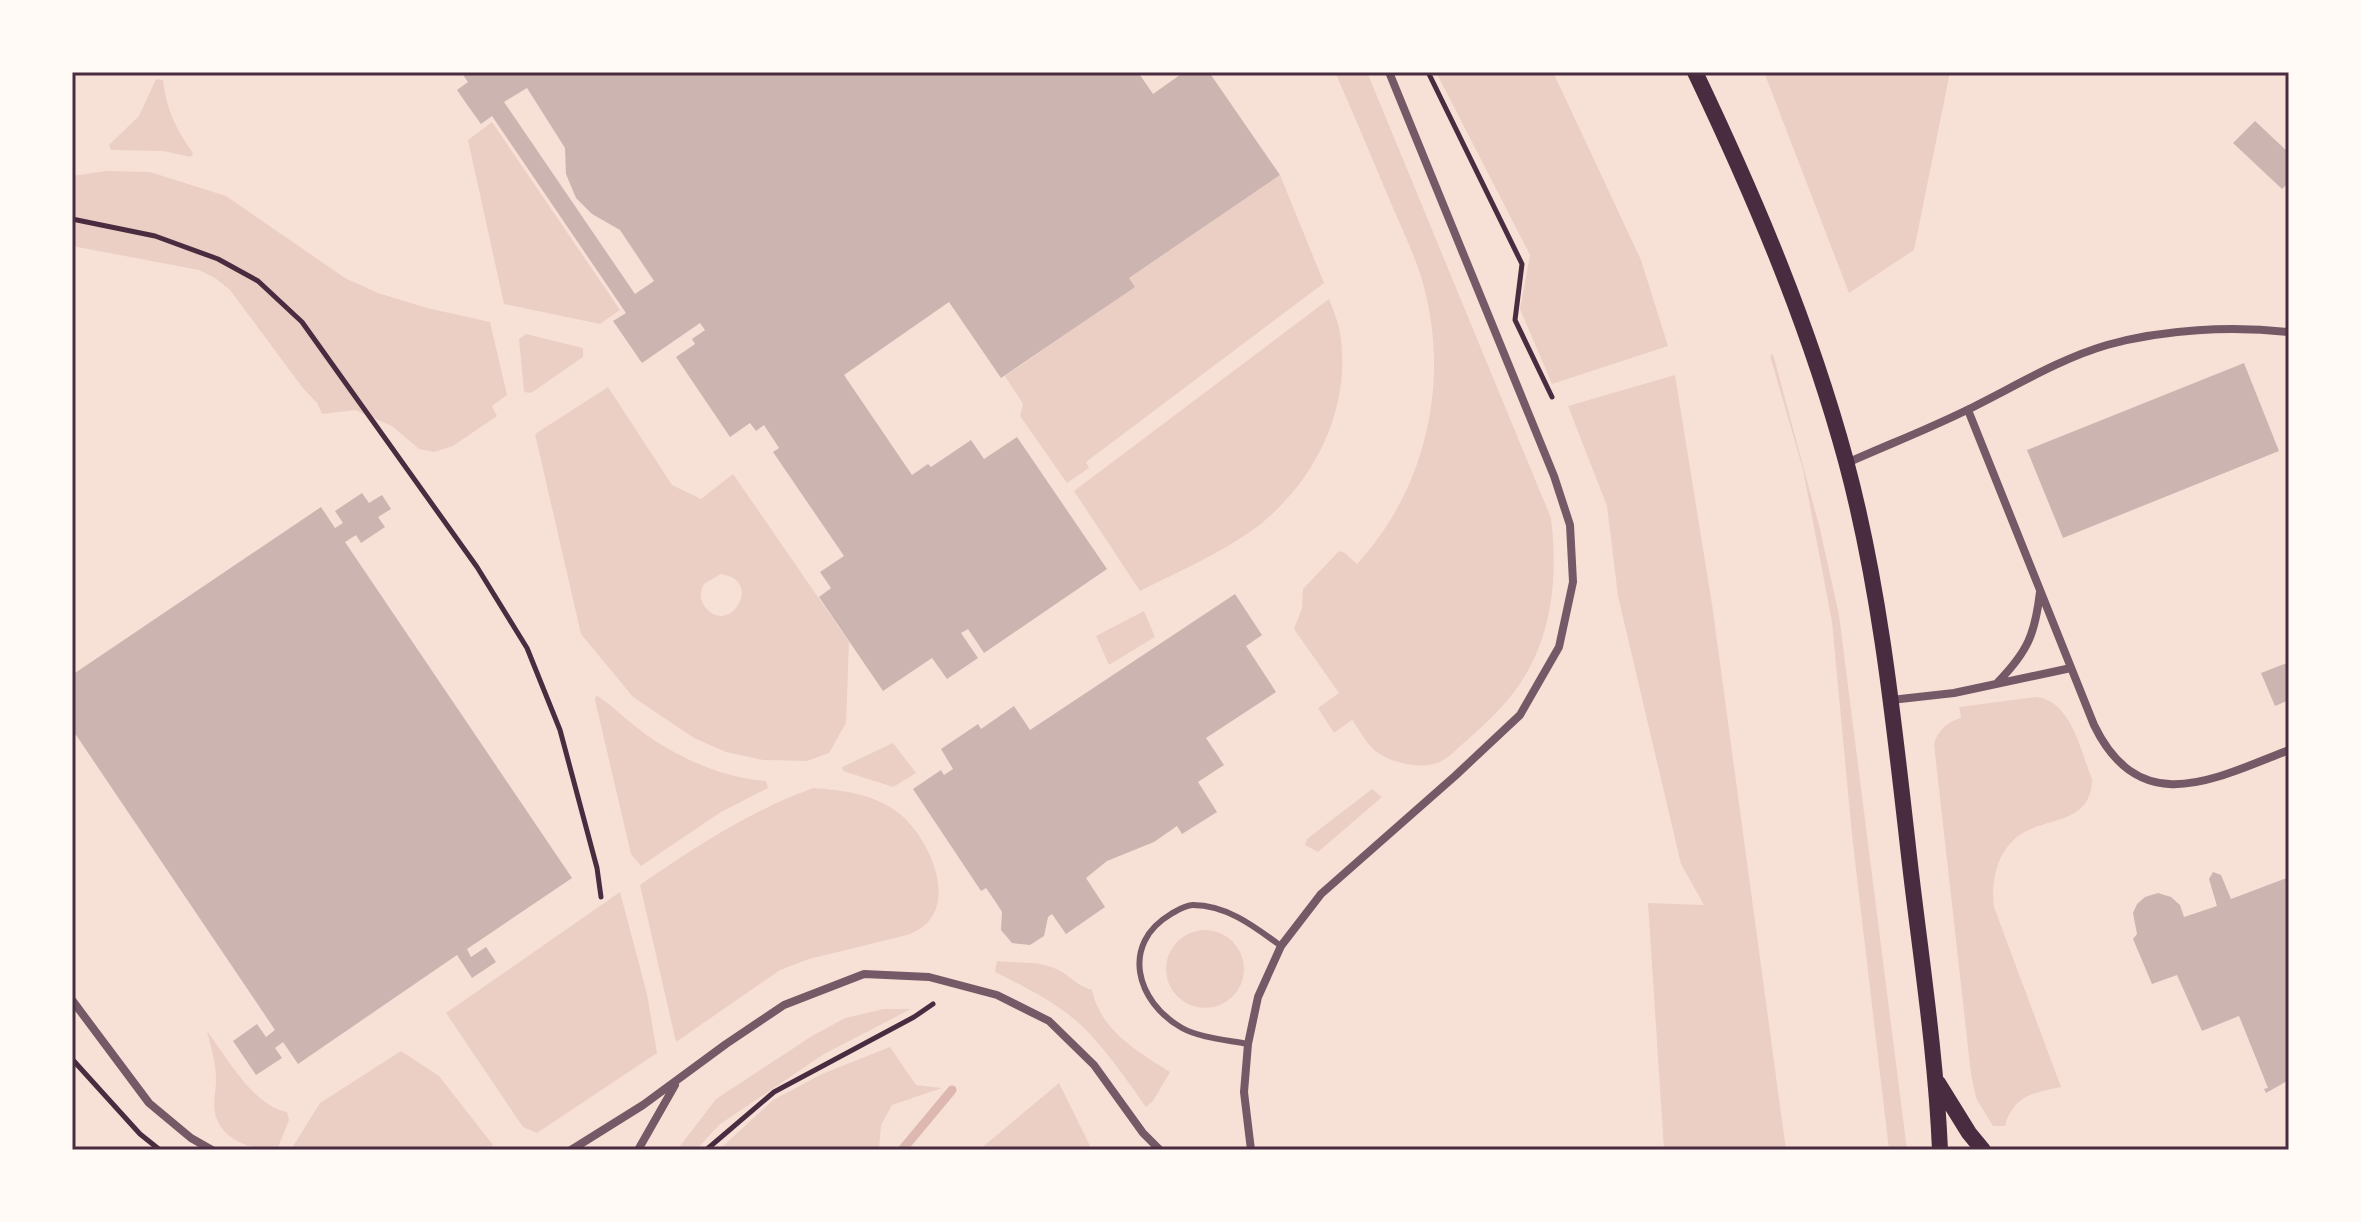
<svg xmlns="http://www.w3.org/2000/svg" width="2361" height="1222" viewBox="0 0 2361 1222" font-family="'Exo 2',sans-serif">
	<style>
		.green { fill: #ebcfc5; fill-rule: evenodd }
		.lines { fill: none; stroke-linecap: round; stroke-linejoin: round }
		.stream { stroke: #dcb8b0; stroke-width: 9 }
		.building { fill: #ccb4b1; fill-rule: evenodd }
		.path { stroke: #4a2c40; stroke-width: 5 }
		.service { stroke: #755966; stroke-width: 6 }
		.minor { stroke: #755966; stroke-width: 8 }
		.secondary { stroke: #4a2c40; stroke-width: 16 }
		.neatline { fill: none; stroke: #4a2c40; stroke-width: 3 }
	</style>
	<rect width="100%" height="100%" fill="#f7e1d7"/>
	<path class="green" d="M 1335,72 L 1367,72 L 1551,518 C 1556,560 1555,598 1542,639 C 1526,685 1502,709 1466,741 C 1458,748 1448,759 1437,763 C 1420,769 1393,763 1378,753 C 1367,746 1360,730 1352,720 L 1334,733 L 1318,708 L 1339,693 L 1294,629 L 1302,608 L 1303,589 L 1339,551 L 1345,553 L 1357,564 C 1427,488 1451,379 1422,280 C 1414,253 1401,227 1390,201 C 1372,158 1354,115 1335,72 Z
		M 1436,72 L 1553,72 L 1641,260 L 1668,346 L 1552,384 L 1520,309 L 1530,255 Z
		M 1764,72 L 1950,72 L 1914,250 L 1849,293 Z
		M 156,79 L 163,80 C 166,108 176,130 193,153 L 191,157 L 163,151 L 111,150 L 109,145 L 139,116 Z
		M 492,122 L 620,310 L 600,324 L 504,304 L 468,140 Z
		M 106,171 L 150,172 L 226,196 L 345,278 L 378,293 L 427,308 L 490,322 L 507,395 L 492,406 L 497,416 L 453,446 L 434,452 L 419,449 L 392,426 L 355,410 L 322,414 L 317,403 L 302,387 L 230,290 L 215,278 L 199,270 L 72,246 L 72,176 Z
		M 1280,175 L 1324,283 L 1086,462 L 1089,468 L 1067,483 L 1020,416 L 1023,404 L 1005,376 L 1134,287 L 1129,278 Z
		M 1329,299 C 1333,309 1337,319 1339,328 C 1355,407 1312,490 1247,534 C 1214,556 1176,573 1140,591 L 1074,491 Z
		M 526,334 L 583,348 L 583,357 L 531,393 L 524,392 L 519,339 Z
		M 1773,354 L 1820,529 L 1839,615 L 1907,1150 L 1889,1150 L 1852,835 L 1832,622 L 1803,469 L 1770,356 Z
		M 1675,375 L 1712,604 L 1786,1150 L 1664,1150 L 1648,903 L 1704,905 L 1681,864 L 1618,596 L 1607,506 L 1568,406 Z
		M 608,387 L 672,485 L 701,499 L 733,474 L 849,642 L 846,723 L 829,753 L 807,761 L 763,760 L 726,752 L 694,738 L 633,697 L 581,634 L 535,434 ZM 721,574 C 765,581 729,636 706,608 C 699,600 700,592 704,584 Z
		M 1144,611 L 1155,637 L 1109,665 L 1096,636 Z
		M 596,695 C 612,705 625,719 640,730 C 675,757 723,778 766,781 L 768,788 L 721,812 L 641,866 L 631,854 L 595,700 Z
		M 2036,697 C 2071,700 2081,752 2092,779 C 2092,826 2043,816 2017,837 C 1996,854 1991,883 1994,907 L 2061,1087 C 2033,1093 2014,1095 2005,1126 L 1993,1126 L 1976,1098 L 1971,1074 L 1934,744 C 1938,730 1947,722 1961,718 L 1959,707 Z
		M 893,743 L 916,773 L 893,787 L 843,771 L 842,767 Z
		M 813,788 C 843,790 875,794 900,814 C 933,842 964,916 907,935 L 809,959 L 780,970 L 676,1042 L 640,885 C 695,847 750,811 813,788 Z
		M 1372,789 L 1382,797 L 1318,852 L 1305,845 L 1307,839 Z
		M 620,892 L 647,994 L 657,1053 L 537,1133 L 523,1127 L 446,1013 Z
		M1166 969a39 39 0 1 1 78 0a39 39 0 1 1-78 0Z
		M 997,961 C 1015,963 1038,961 1054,968 C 1070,974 1073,984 1092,990 C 1101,1031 1137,1051 1170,1072 L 1153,1101 L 1146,1107 C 1126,1079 1105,1048 1080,1024 C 1055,1002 1025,987 995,972 Z
		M 884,1009 L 911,1009 L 824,1054 L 719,1125 L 696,1150 L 677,1150 L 716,1099 L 812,1036 L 845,1018 Z
		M 207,1031 C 226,1056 254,1107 287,1112 L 289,1120 L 277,1150 C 254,1150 224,1142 216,1117 C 212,1104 216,1092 216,1080 C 216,1063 211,1047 207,1031 Z
		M 890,1047 L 916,1085 L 942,1088 L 892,1105 L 881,1125 L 879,1150 L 719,1150 L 773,1100 L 822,1074 Z
		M 401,1051 L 439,1076 L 493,1145 L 488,1150 L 297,1150 L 292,1148 L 320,1103 Z
		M 1059,1083 L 1092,1150 L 979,1150 Z"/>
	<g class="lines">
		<path class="stream" d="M 902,1150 L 952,1090"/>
	</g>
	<path class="building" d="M 461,72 L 1138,72 L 1153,94 L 1184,72 L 1209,72 L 1280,175 L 1129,278 L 1135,287 L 1001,378 L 949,302 L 844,375 L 912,475 L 928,464 L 931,467 L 971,440 L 984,459 L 1017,437 L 1107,569 L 984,653 L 968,629 L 961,633 L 978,658 L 947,679 L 932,658 L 883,691 L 819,597 L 831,588 L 820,572 L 844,556 L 773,452 L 779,448 L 764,425 L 756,431 L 750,423 L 730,437 L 676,357 L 695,344 L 692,339 L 705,330 L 700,323 L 642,363 L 613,321 L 626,313 L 492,116 L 481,124 L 468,106 L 457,90 L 468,82 ZM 527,88 L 565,148 L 566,174 L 576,198 L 592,214 L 620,230 L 654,281 L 635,294 L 504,102 Z
		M 2255,121 L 2289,153 L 2289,182 L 2282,189 L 2233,143 Z
		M 2244,363 L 2279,451 L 2063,538 L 2027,450 Z
		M 362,493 L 369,503 L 382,495 L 391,509 L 378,517 L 385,527 L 361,543 L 356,535 L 345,542 L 572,878 L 467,949 L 471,957 L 486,947 L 496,962 L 472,978 L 457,955 L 298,1064 L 283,1042 L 275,1048 L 282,1058 L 256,1075 L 233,1041 L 257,1024 L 266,1037 L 275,1030 L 72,729 L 72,675 L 321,507 L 335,528 L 343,523 L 335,511 Z
		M 1235,594 L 1262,635 L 1246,646 L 1276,692 L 1206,738 L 1224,765 L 1198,782 L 1217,812 L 1182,834 L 1177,826 L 1154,842 L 1107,861 L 1086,878 L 1105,907 L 1066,934 L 1052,914 L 1048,917 L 1044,936 L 1030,945 L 1012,943 L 1001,930 L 1002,912 L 995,901 L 986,888 L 981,891 L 913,789 L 941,770 L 944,775 L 953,769 L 941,749 L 978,724 L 981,729 L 1014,706 L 1030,730 Z
		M 2289,662 L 2289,700 L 2275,706 L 2261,673 Z
		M 2213,872 L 2221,875 L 2231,899 L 2289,877 L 2289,1080 L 2266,1093 L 2264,1089 L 2268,1088 L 2239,1016 L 2202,1031 L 2177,975 L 2152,984 L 2133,939 L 2137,934 L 2133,913 L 2137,904 L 2145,897 L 2158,893 L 2171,897 L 2180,905 L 2184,917 L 2217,906 L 2209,879 Z"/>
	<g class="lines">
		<path class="path" d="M 1428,72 L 1522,264 L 1515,320 L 1552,397
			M 72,219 L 155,236 L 218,259 L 258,281 L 302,322 L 477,567 L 527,648 L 560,730 L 597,868 L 601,897
			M 72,1059 L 140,1134 L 160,1150
			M 706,1150 L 774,1092 L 914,1017 L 933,1004"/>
		<path class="service" d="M 1248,1044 C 1228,1040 1200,1038 1182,1028 C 1136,1002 1120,944 1171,914 C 1178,910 1185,905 1193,905 C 1227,905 1255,927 1281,946"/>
		<path class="minor" d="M 1968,410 L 2094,725 C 2140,820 2214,779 2289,750
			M 1847,463 C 1887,445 1929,429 1969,409 C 2014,387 2059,359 2107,345 C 2164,329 2231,326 2289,332
			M 1998,682 C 2028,651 2035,634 2040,592
			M 1891,700 L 1954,693 L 2071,668
			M 72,1000 L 149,1103 L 191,1138 L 212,1150
			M 571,1150 L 643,1105 L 726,1044 L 784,1005 L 864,974 L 929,977 L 997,995 L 1049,1021 L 1094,1065 L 1143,1133 L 1160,1150
			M 638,1150 L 675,1085
			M 1251,1150 L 1244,1092 L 1248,1044 L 1258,997 L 1281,946 L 1321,894 L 1455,776 L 1520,715 L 1559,647 L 1573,582 L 1570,525 L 1554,476 L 1389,72"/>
		<path class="secondary" d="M 1695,72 C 1755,198 1809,325 1846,461 C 1882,595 1895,735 1911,873 C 1922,965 1936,1057 1940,1150
			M 1938,1083 L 1969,1133 L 1983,1150"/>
	</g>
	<rect width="2361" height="1222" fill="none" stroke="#fffaf5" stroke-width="148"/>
	<rect x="74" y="74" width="2213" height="1074" class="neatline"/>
</svg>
